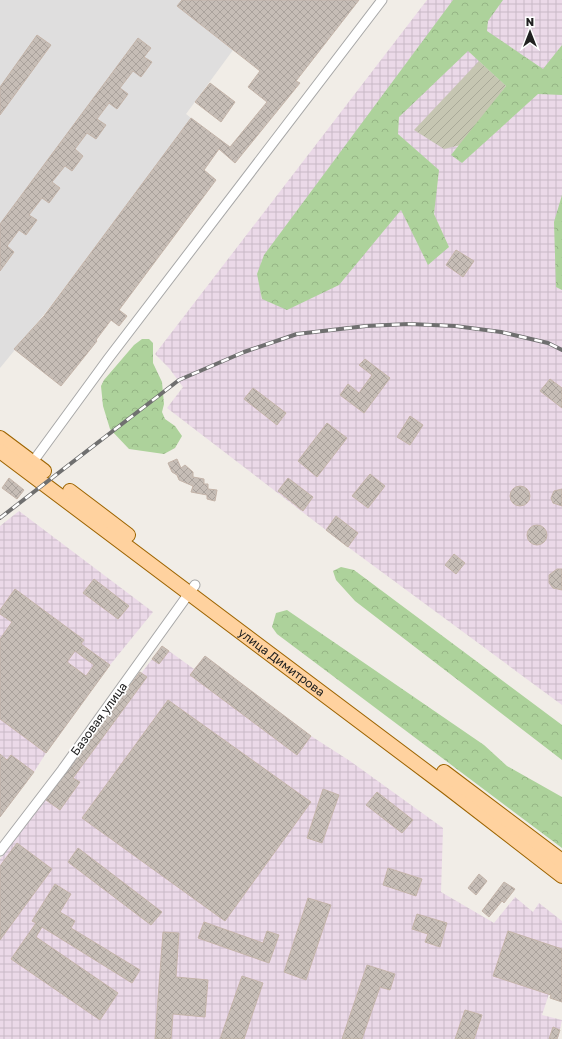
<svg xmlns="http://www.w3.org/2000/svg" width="562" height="1039" viewBox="0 0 562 1039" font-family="'Golos Text',sans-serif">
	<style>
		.residential { fill: #dfdede }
		.industrial { fill: url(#industrial-grid) }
		.construction { fill: url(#construction-furrows) }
		.forest { fill: url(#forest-crowns) }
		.building { fill: url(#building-cross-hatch); stroke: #c4b4a9; fill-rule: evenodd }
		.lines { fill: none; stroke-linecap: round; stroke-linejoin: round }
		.minor-casing { stroke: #a8a8a8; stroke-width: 11 }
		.primary-casing { stroke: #9d6400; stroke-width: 16 }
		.minor { stroke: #fff; stroke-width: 9 }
		.primary { stroke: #ffd29f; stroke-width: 14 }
		.rail-casing { stroke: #6f6f6f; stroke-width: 4 }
		.rail { stroke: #fff; stroke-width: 2.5; stroke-dasharray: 8; stroke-linecap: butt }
		.labels { text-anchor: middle; stroke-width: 3.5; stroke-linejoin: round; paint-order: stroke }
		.street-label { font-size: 12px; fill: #212121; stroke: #fff }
	</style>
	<defs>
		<pattern id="industrial-grid" width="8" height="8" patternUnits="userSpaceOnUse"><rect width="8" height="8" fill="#ebd9e8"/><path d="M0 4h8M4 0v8" fill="none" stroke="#c9bac7"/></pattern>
		<pattern id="construction-furrows" width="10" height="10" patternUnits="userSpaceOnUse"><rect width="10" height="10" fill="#c6c6b2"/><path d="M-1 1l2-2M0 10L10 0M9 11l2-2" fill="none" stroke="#aa9"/></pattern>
		<pattern id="forest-crowns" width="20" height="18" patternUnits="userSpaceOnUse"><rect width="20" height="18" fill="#add29b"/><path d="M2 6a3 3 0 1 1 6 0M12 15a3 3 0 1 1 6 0" fill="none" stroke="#95b485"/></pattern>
		<pattern id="building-cross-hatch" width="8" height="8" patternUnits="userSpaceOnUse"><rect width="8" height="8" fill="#c6bdb6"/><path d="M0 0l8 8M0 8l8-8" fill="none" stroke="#aaa29c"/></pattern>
	</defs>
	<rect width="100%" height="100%" fill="#f1ede7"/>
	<path class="residential" d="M 0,0 L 182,0 L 177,6 L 233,50 L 186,114 L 191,118 L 181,132 L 50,307 L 0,368 Z"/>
	<path class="industrial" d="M 427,0 L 562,0 L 562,705 L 348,547 L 167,408 L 183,387 L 169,368 L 155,354 Z
		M 19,511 L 153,612 L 110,665 L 46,753 L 34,772 L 0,817 L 0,526 Z
		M 162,646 L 194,669 L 205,656 L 311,736 L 350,761 L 443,828 L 441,892 L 494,923 L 515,897 L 533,912 L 539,903 L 562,921 L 562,954 L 542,1015 L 562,1020 L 558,1039 L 0,1039 L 0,859 Z"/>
	<path class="construction" d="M 479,61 L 506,86 L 461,145 L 444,149 L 414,130 Z"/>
	<path class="forest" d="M 453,0 L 503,0 L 488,21 L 487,31 L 543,69 L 562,45 L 562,95 L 538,94 L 462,163 L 451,155 L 506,86 L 468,51 L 399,117 L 398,134 L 439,170 L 434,214 L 449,247 L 428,265 L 401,210 L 339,285 L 287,310 L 262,299 L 257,274 L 264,255 Z
		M 562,195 L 562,290 L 556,287 L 554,222 Z
		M 142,339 L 149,339 L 153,343 L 153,363 L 162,382 L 164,404 L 162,412 L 165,419 L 175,426 L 182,436 L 175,448 L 164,454 L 129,449 L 110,429 L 103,406 L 101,386 L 104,380 L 134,345 Z
		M 341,567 L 354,570 L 562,725 L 562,760 L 355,601 L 336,580 L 333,571 Z
		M 287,610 L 484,745 L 507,766 L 562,797 L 562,848 L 277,634 L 272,627 L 276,613 Z"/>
	<path class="building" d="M 182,0 L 359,0 L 296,81 L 300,83 L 235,163 L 219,149 L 204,170 L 216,180 L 119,310 L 127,316 L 119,326 L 111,320 L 96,340 L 97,341 L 61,386 L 14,349 L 44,316 L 191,118 L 230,147 L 267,102 L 248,87 L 260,71 L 177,6 Z
		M 37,35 L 51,45 L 0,115 L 0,87 Z
		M 138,38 L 151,48 L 144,57 L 152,62 L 141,77 L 133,71 L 120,88 L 128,94 L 117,109 L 109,103 L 97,119 L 106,125 L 96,139 L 87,133 L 75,149 L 83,156 L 72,171 L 65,166 L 52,182 L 60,188 L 49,203 L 42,198 L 29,215 L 37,220 L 26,235 L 19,230 L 7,246 L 14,252 L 0,271 L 0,224 Z
		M 210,83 L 235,102 L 221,122 L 195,102 Z
		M 456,250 L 474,261 L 463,277 L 446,265 Z
		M 365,359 L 390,378 L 364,413 L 340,395 L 348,384 L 359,393 L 372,375 L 359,365 Z
		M 550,379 L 562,388 L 562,408 L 540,391 Z
		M 253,388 L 286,413 L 277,425 L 244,399 Z
		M 410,416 L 423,425 L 410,445 L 397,437 Z
		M 327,423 L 347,438 L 317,477 L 298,461 Z
		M 177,459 L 181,468 L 185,465 L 193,472 L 193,477 L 204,479 L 204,484 L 208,484 L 208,489 L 217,490 L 215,501 L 207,499 L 207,495 L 191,492 L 193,486 L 179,480 L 177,475 L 172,472 L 168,463 Z
		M 370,474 L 385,486 L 368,508 L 352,496 Z
		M 9,478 L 24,490 L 17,499 L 2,488 Z
		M 288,478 L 313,497 L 303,511 L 278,491 Z
		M510 496a10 10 0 1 1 20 0a10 10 0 1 1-20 0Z
		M 562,489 L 562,506 L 553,503 L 551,498 L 554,491 Z
		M 336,516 L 358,533 L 348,547 L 326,530 Z
		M527 535a10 10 0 1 1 20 0a10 10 0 1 1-20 0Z
		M 454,554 L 465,563 L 456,574 L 445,565 Z
		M 557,569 L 562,569 L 562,590 L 553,588 L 549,583 L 549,575 Z
		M 94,579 L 129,606 L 118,619 L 83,593 Z
		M 15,589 L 84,640 L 81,644 L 110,665 L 46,753 L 0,719 L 0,639 L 12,622 L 0,614 L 0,610 ZM 75,651 L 94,665 L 86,676 L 67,662 Z
		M 162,646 L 169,651 L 159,664 L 152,659 Z
		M 205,656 L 311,736 L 297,755 L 190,675 Z
		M 140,672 L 147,677 L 73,778 L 80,782 L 60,810 L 46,800 Z
		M 168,700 L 311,802 L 225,921 L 82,818 Z
		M 0,754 L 7,760 L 11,755 L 34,772 L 0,817 Z
		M 323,789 L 339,795 L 322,843 L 307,838 Z
		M 377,792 L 413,820 L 402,833 L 366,805 Z
		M 17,843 L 52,869 L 0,940 L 0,866 Z
		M 78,848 L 162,912 L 151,925 L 68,862 Z
		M 388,868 L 422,879 L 416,896 L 383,885 Z
		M 479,874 L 487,881 L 476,895 L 468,888 Z
		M 504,882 L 515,889 L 504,903 L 502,901 L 489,917 L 482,911 Z
		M 55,884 L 71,894 L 60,912 L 75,921 L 71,928 L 140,970 L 132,983 L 42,927 L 36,937 L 118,993 L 100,1020 L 11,959 L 36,923 L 32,921 Z
		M 308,898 L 331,905 L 306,980 L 284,972 Z
		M 417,914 L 447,923 L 440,947 L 425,942 L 428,934 L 412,929 Z
		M 204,922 L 263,943 L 267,931 L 279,935 L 269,963 L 198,938 Z
		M 508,931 L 562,949 L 562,1002 L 550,998 L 551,995 L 493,976 Z
		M 163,932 L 179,933 L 176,977 L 208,980 L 205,1017 L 173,1014 L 171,1039 L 155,1039 Z
		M 367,965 L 395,974 L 390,990 L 380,987 L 362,1039 L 342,1039 Z
		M 242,976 L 263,983 L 244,1039 L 220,1039 Z
		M 465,1010 L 482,1015 L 474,1039 L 455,1039 Z
		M 553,1027 L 560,1030 L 557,1039 L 549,1039 Z"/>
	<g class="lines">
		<g class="minor-casing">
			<path id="minor" d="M 32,463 L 108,359 L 382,0
				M 0,851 L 62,770 L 195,585"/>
		</g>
		<g class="primary-casing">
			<g id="primary">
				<path d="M 0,438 L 44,471"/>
				<path id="s1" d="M 0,451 L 447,787 L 562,876"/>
				<path d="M 70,491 L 128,535"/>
				<path d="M 444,772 L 562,861"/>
			</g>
		</g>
		<use href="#minor" class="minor"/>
		<use href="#primary" class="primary"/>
		<g class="rail-casing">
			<path id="rail" d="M 0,518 L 179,380 L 244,352 L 297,334 L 366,326 L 409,324 L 455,326 L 501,332 L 548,343 L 562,350"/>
		</g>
		<use href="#rail" class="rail"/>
	</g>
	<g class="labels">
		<g class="street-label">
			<text dy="4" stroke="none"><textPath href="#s1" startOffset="352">улица Димитрова</textPath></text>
			<text transform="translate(99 719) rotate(-54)" y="4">Базовая улица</text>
		</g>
	</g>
	<g transform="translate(530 32)" stroke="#ffffff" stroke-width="3" paint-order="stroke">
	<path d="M0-3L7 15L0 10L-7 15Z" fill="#212121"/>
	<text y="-6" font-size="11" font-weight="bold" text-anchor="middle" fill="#212121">N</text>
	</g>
</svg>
